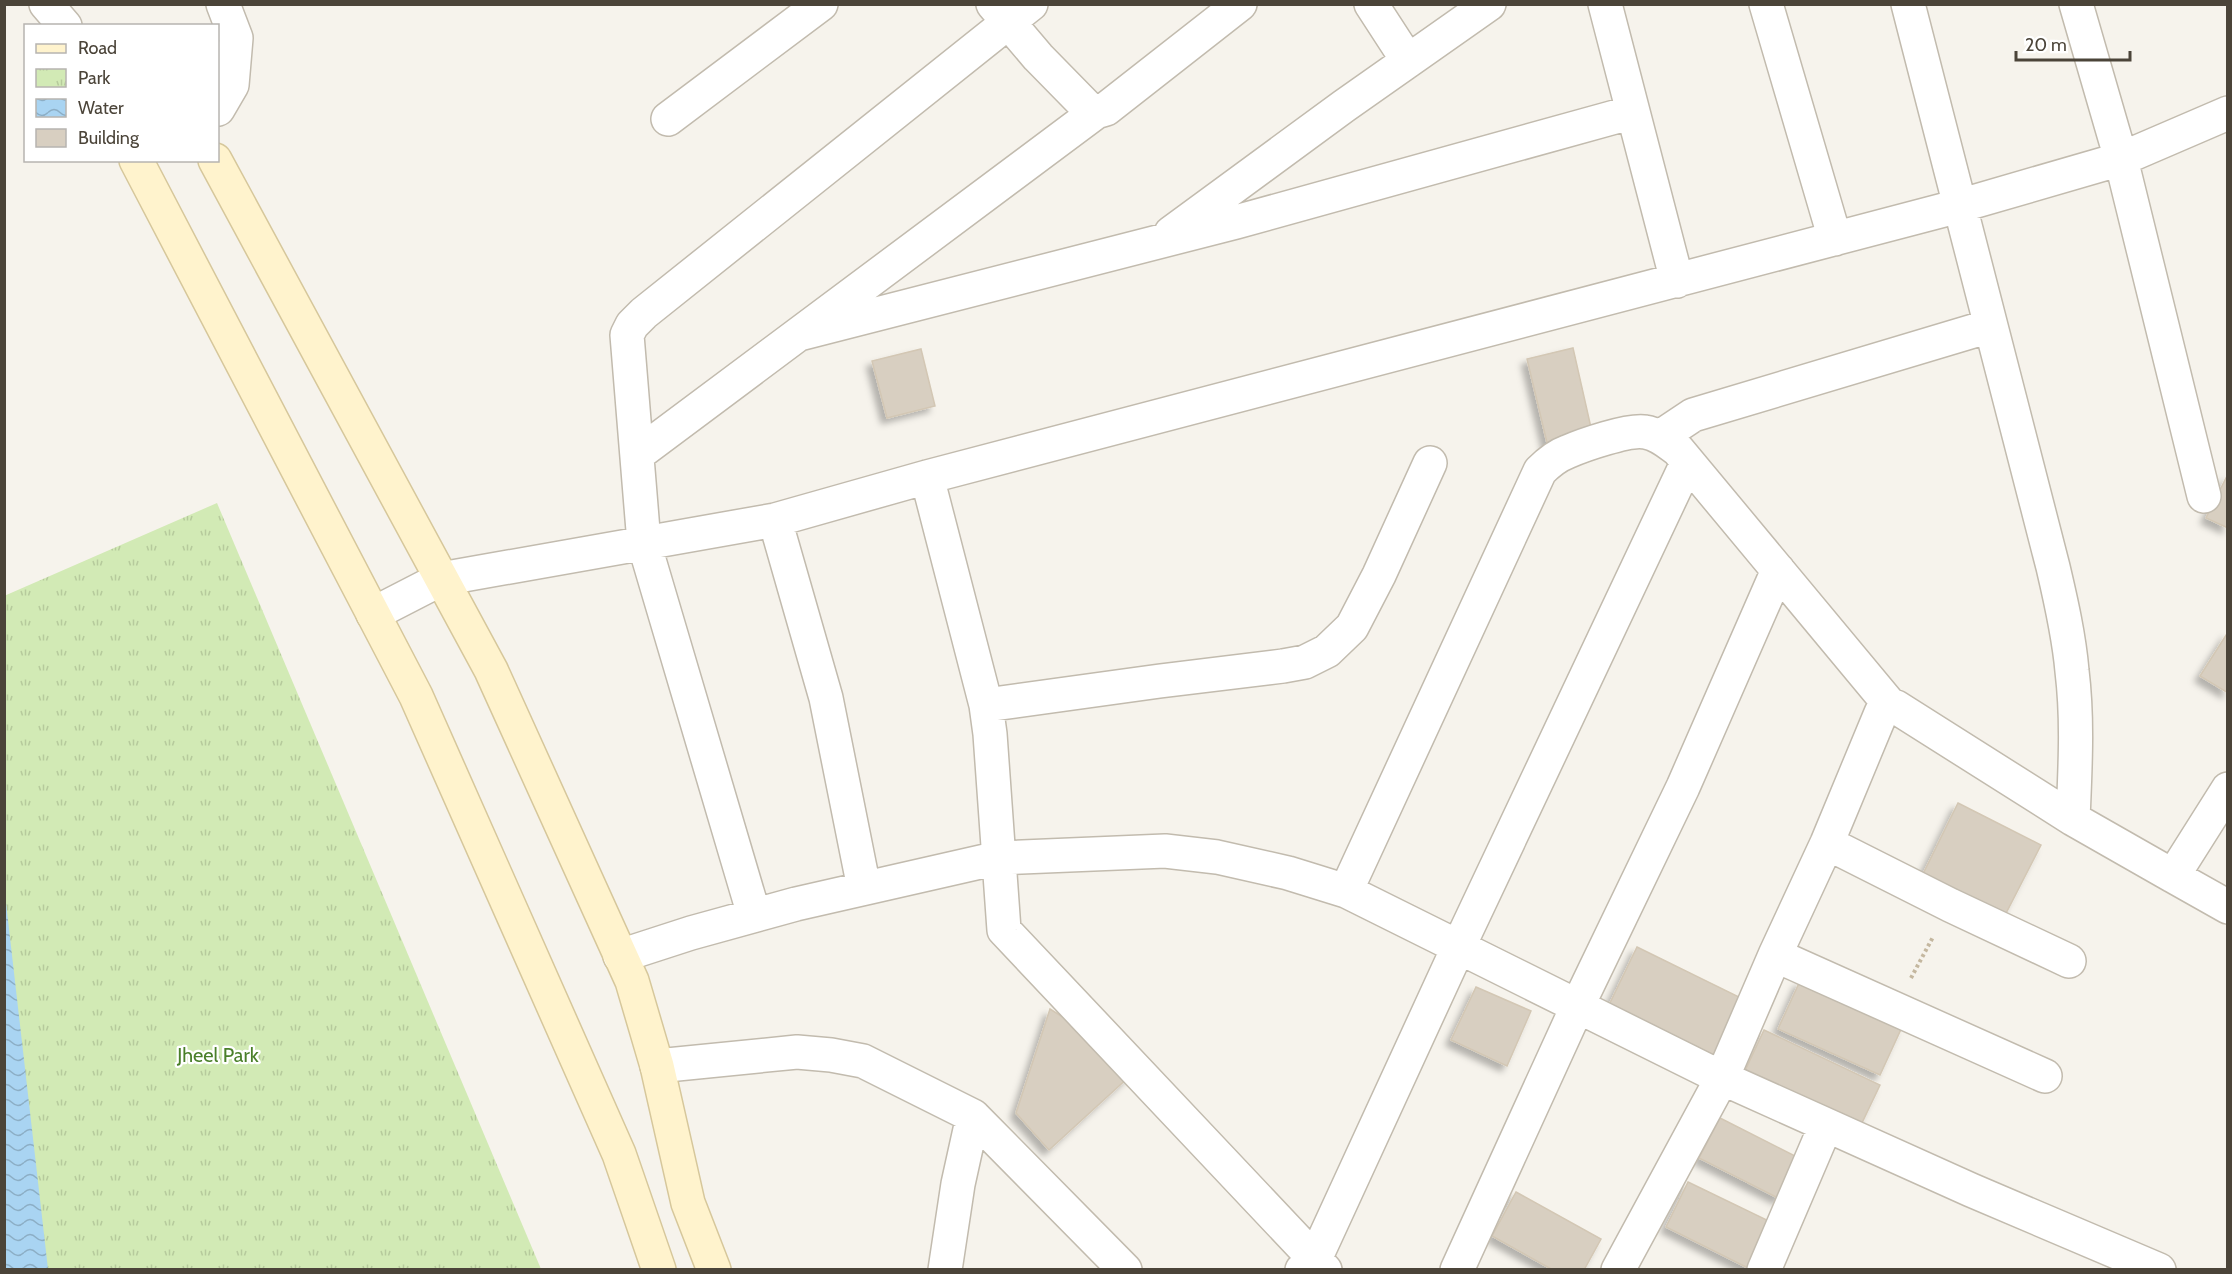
<svg xmlns="http://www.w3.org/2000/svg" width="2232" height="1274" viewBox="0 0 2232 1274" font-family="Cabin,sans-serif">
	<style>
		.park { fill: url(#park-tufts) }
		.water { fill: url(#water-waves) }
		.building { fill: #d8cfc1; stroke: #d3c7b4; stroke-width: 1.5; filter: url(#shadow) }
		.lines { fill: none; stroke-linecap: round; stroke-linejoin: round }
		.minor-casing { stroke: #c2bbae; stroke-width: 36 }
		.secondary-casing { stroke: #d6c79b; stroke-width: 36 }
		.path { stroke: #c4b79f; stroke-width: 4; stroke-dasharray: 3 3; stroke-linecap: butt }
		.minor { stroke: #fff; stroke-width: 33 }
		.secondary { stroke: #fff3cd; stroke-width: 33 }
		.labels { text-anchor: middle; stroke-width: 4.5; stroke-linejoin: round; paint-order: stroke }
		.park-label { font-size: 20px; fill: #4a7f2a; stroke: #fff }
	</style>
	<defs>
		<pattern id="park-tufts" width="24" height="20" patternUnits="userSpaceOnUse" patternTransform="scale(1.5)"><rect width="24" height="20" fill="#d2eab5"/><path d="M3 7l-1-3M5 7V3M7 7l1-3M15 17l-1-3M17 17v-4M19 17l1-3" fill="none" stroke="#b6ca9c"/></pattern>
		<pattern id="water-waves" width="16" height="10" patternUnits="userSpaceOnUse" patternTransform="scale(1.5)"><rect width="16" height="10" fill="#a9d4f2"/><path d="M0 5q4-4 8 0t8 0" fill="none" stroke="#8caec5"/></pattern>
		<filter id="shadow"><feDropShadow dx="-5.5" dy="5.5" stdDeviation="3" flood-color="#0004"/></filter>
	</defs>
	<rect width="100%" height="100%" fill="#f6f3ec"/>
	<path class="park" d="M 217,503 L 541,1269 L 5,1269 L 4,596 Z"/>
	<path class="water" d="M 5,894 L 48,1269 L 5,1269 Z"/>
	<path class="building" d="M 1573,348 L 1594,441 L 1549,451 L 1527,359 Z
		M 921,349 L 935,406 L 887,418 L 872,361 Z
		M 2228,474 L 2228,528 L 2206,518 Z
		M 2228,632 L 2228,693 L 2200,676 Z
		M 1958,803 L 2041,845 L 2001,923 L 1919,882 Z
		M 1637,947 L 1739,997 L 1716,1056 L 1609,1005 Z
		M 1800,981 L 1902,1027 L 1880,1075 L 1778,1029 Z
		M 1476,987 L 1531,1011 L 1507,1066 L 1451,1040 Z
		M 1050,1009 L 1096,1038 L 1131,1075 L 1049,1150 L 1016,1113 Z
		M 1764,1030 L 1880,1085 L 1860,1127 L 1744,1073 Z
		M 1720,1118 L 1801,1159 L 1780,1199 L 1699,1158 Z
		M 1688,1182 L 1773,1223 L 1750,1269 L 1666,1227 Z
		M 1516,1192 L 1601,1239 L 1584,1270 L 1553,1270 L 1492,1236 Z"/>
	<g class="lines">
		<g class="minor-casing">
			<path id="minor" d="M 46,4 L 65,26
				M 993,4 L 1038,57 L 1089,109 L 1096,112 L 1106,109 L 1240,4
				M 1371,4 L 1408,61
				M 1605,4 L 1677,281
				M 1766,4 L 1835,239
				M 1908,4 L 2053,567 C 2061,601 2069,636 2072,671 C 2078,720 2075,770 2073,819
				M 2076,4 L 2121,159 L 2204,496
				M 218,109 L 232,85 L 236,38 L 223,4
				M 668,119 L 821,4
				M 1171,233 L 1344,106 L 1489,4
				M 799,334 L 1236,222 L 1633,112
				M 1660,437 L 1693,415 L 1990,326
				M 638,454 L 1096,112
				M 927,477 L 986,705 L 990,734 L 1004,930 L 1325,1270
				M 775,520 L 826,698 L 864,888
				M 373,614 L 441,579 L 775,520 L 927,477 L 1959,206 L 2121,159 L 2228,113
				M 986,705 L 1160,681 L 1283,666 L 1305,662 L 1327,651 L 1352,627 L 1379,575 L 1430,463
				M 2228,789 L 2173,876 L 2228,907
				M 1827,843 L 1950,905 L 2069,961
				M 1346,891 L 1540,471 C 1548,463 1556,456 1567,452 C 1583,445 1629,429 1645,432 C 1658,434 1667,442 1678,450 L 1890,705
				M 754,915 L 644,543 L 627,335 L 632,325 L 644,313 L 1031,4
				M 1775,955 L 2045,1076
				M 620,956 L 691,933 L 796,904 L 998,858 L 1165,851 L 1217,857 L 1288,873 L 1346,891 L 1722,1078 L 1971,1190 L 2159,1270
				M 657,1066 L 797,1052 L 831,1055 L 863,1061 L 973,1116 L 1125,1270
				M 945,1270 L 958,1184 L 973,1116
				M 1302,1270 L 1315,1259 L 1458,948 L 1687,463
				M 1457,1270 L 1578,1005 L 1683,787 L 1778,570
				M 1618,1270 L 1722,1078 L 1775,955 L 1827,843 L 1881,713 L 1890,705 L 1896,707 L 2073,819 L 2173,876
				M 1764,1270 L 1826,1125"/>
		</g>
		<g class="secondary-casing">
			<path id="secondary" d="M 136,160 L 416,696 L 619,1154 L 659,1270
				M 215,160 L 491,670 L 632,981 L 657,1066 L 688,1203 L 714,1270"/>
		</g>
		<path class="path" d="M 1911,978 L 1933,937"/>
		<use href="#minor" class="minor"/>
		<use href="#secondary" class="secondary"/>
	</g>
	<g class="labels">
		<g class="park-label">
			<text x="218" y="1062">Jheel Park</text>
		</g>
	</g>
	<rect width="2232" height="1274" fill="none" stroke="#4b4439" stroke-width="12"/>
	<rect x="24" y="24" width="195" height="138" fill="#ffffff" stroke="#b7b4b0" stroke-width="1.5"/>
	<rect x="36" y="44" width="30" height="9" fill="#fff3cd" stroke="#b7b4b0" stroke-width="1.5"/>
	<text x="78" y="54" font-size="18" fill="#4b4439">Road</text>
	<rect x="36" y="69" width="30" height="18" fill="url(#park-tufts)" stroke="#b7b4b0" stroke-width="1.5"/>
	<text x="78" y="84" font-size="18" fill="#4b4439">Park</text>
	<rect x="36" y="99" width="30" height="18" fill="url(#water-waves)" stroke="#b7b4b0" stroke-width="1.5"/>
	<text x="78" y="114" font-size="18" fill="#4b4439">Water</text>
	<rect x="36" y="129" width="30" height="18" fill="#d8cfc1" stroke="#b7b4b0" stroke-width="1.5"/>
	<text x="78" y="144" font-size="18" fill="#4b4439">Building</text>
	<path d="M2016 51v9h114v-9" fill="none" stroke="#4b4439" stroke-width="3"/>
	<text x="2025" y="51" font-size="18" fill="#4b4439" stroke="#ffffff" stroke-width="4.5" paint-order="stroke">20 m</text>
</svg>
